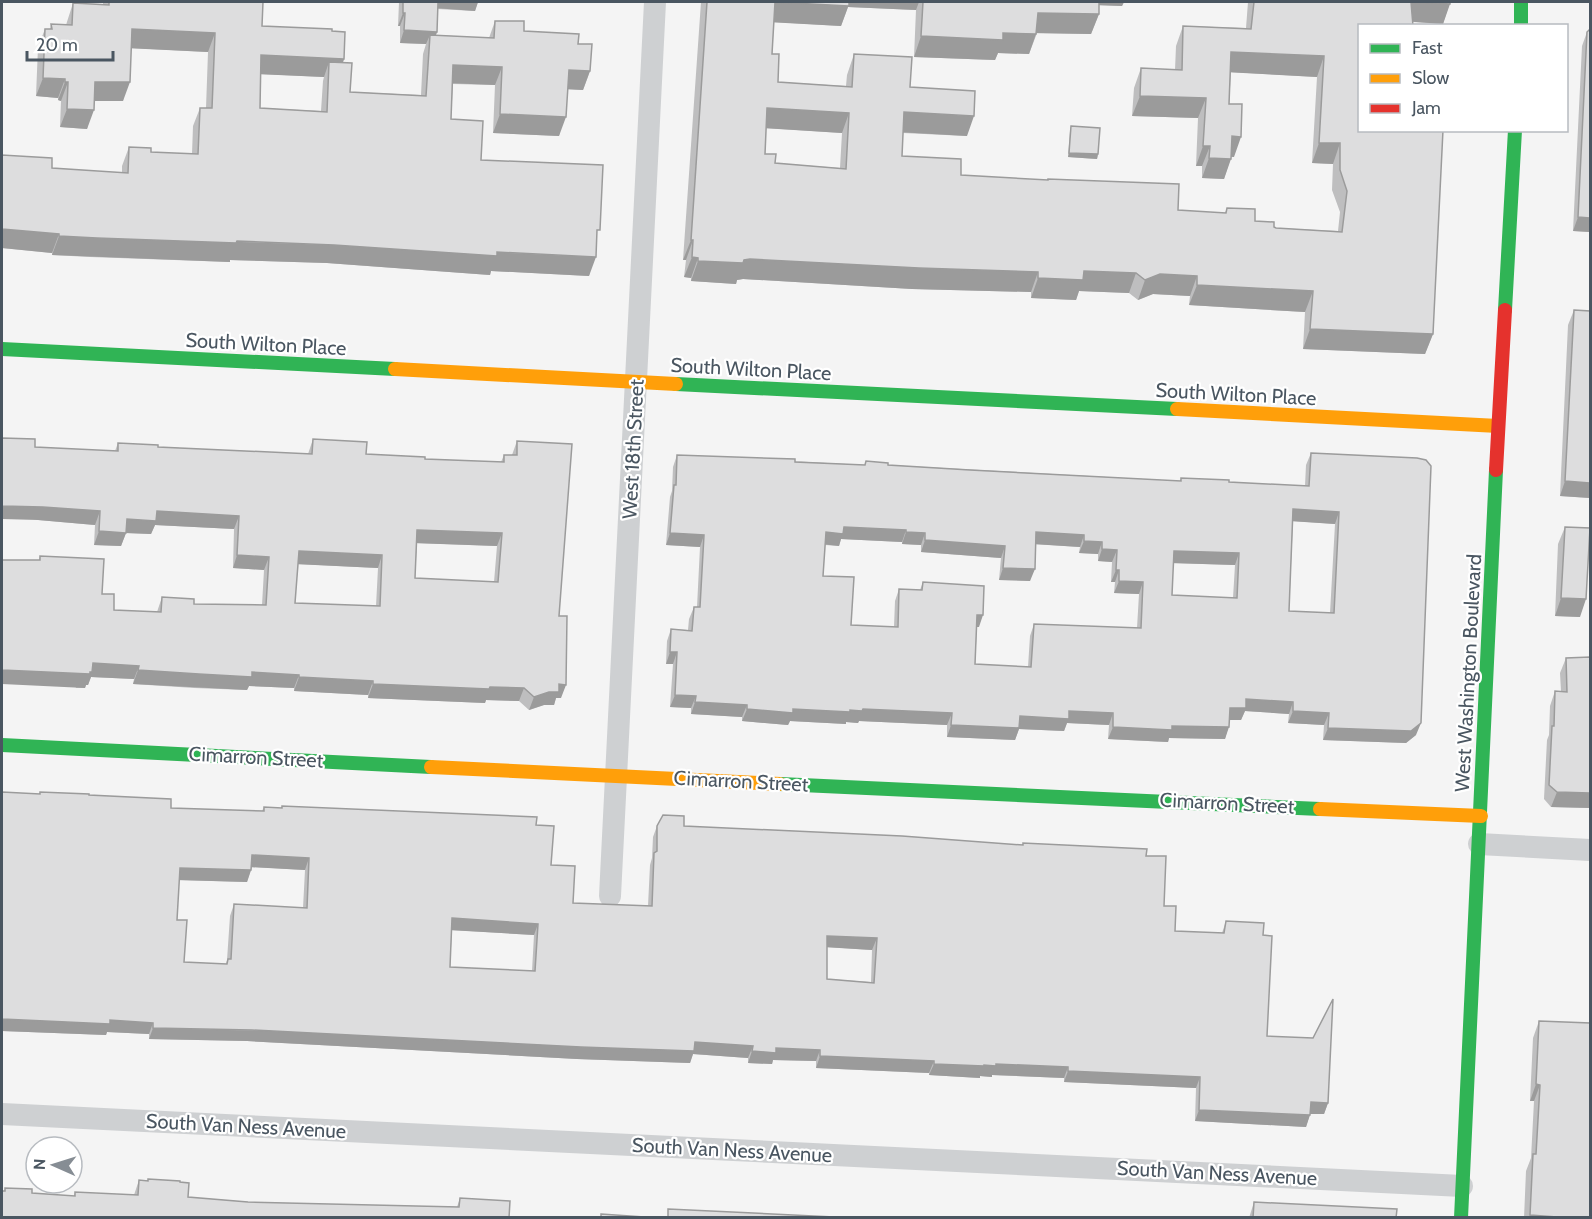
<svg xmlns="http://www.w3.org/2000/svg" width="1592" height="1219" viewBox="0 0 1592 1219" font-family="Cabin,sans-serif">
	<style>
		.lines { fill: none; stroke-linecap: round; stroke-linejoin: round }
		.street { stroke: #ced0d2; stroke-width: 22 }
		.fast { stroke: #30b455; stroke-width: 14 }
		.slow { stroke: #ff9f0a; stroke-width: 14 }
		.jam { stroke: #e5322d; stroke-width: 14 }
		.wall { fill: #bebebf; fill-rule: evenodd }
		.shaded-wall { fill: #9b9b9b }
		.building { fill: #ddddde; stroke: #9b9b9b; stroke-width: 1.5; fill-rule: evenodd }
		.labels { text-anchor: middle; stroke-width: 4.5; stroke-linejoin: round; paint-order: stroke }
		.street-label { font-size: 20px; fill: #4a5661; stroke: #fff }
	</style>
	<rect width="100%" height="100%" fill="#f4f4f4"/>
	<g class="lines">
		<path class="street" d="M 1479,844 L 1590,850
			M 610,896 L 655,2
			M 2,1114 L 1462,1186"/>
		<path class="fast" d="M 1521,2 L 1521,26
			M 1505,310 L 1515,130
			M 2,349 L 395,369
			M 676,384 L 1177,409
			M 2,745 L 431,767
			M 780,784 L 1320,809
			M 1461,1218 L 1496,470"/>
		<path class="slow" d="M 395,369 L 676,384
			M 1177,409 L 1498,426
			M 431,767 L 780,784
			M 1320,809 L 1481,816"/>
		<path class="jam" d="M 1496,470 L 1505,310"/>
	</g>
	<path class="wall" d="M 103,2 L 263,2 L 262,26 L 332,31 L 344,59 L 343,63 L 350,92 L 421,95 L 423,54 L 426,44 L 400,43 L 400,26 L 398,26 L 399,2 L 478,2 L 475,11 L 438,9 L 437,32 L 436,35 L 489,38 L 495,21 L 524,31 L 578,44 L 590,71 L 583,90 L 568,89 L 559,136 L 493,133 L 495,85 L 453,84 L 451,119 L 481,160 L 597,238 L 589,276 L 491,271 L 490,275 L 327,263 L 230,260 L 230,262 L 90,257 L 52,255 L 52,253 L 2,248 L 2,155 L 52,168 L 122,173 L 122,166 L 129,147 L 151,152 L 192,154 L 193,126 L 200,108 L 206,108 L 208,52 L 131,48 L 123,101 L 94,101 L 87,129 L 60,127 L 61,101 L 58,100 L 58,98 L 36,96 L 38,47 L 45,29 L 50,29 L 51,24 L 66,25 L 73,3 L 103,4 ZM 261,74 L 324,77 L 323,81 L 321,111 L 260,108 Z
		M 701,2 L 1142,2 L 1142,3 L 1124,2 L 1122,6 L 1099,5 L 1099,14 L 1091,34 L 1037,33 L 1029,54 L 998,53 L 995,60 L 914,57 L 916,10 L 848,7 L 841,26 L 774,22 L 772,54 L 778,82 L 846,86 L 847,75 L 854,54 L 910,87 L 967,136 L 903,133 L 902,156 L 961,175 L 1178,210 L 1225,213 L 1227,208 L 1255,221 L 1276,228 L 1338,231 L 1340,212 L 1332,190 L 1333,164 L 1312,163 L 1317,77 L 1231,72 L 1229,104 L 1234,157 L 1231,157 L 1224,179 L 1202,178 L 1202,166 L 1196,166 L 1198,118 L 1132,116 L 1134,88 L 1141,68 L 1175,70 L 1176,46 L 1183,26 L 1246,28 L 1248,2 L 1450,2 L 1443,24 L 1413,22 L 1359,26 L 1433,334 L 1425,354 L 1303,349 L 1305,312 L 1189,305 L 1190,296 L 1153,294 L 1138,300 L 1129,293 L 1079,291 L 1076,300 L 1031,298 L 1031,292 L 912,289 L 743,279 L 737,280 L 736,284 L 691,281 L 691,278 L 684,277 L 686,260 L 683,260 ZM 766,128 L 842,133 L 840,168 L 775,163 L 765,154 Z
		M 1590,29 L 1590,232 L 1573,231 L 1582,46 L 1587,32 Z
		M 1071,126 L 1098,154 L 1097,159 L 1068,157 L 1070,131 Z
		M 1574,310 L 1590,498 L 1560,496 L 1568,325 Z
		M 313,439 L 366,454 L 425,459 L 501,462 L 504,455 L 512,455 L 517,441 L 559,616 L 561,698 L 556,698 L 554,705 L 544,705 L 529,710 L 519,701 L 486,700 L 485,703 L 368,698 L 368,695 L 294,691 L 294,688 L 249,686 L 247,690 L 194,688 L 133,684 L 134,679 L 91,677 L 88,685 L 86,685 L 85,688 L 76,688 L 39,560 L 40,556 L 102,594 L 114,610 L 157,612 L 162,597 L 194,604 L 262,605 L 264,570 L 233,568 L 234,529 L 155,525 L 151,534 L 126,533 L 121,546 L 94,545 L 95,525 L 38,520 L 35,447 L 115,451 L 118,443 L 158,447 L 308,454 ZM 417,543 L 497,546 L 494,582 L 415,578 ZM 298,564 L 378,568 L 376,606 L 295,603 Z
		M 1311,453 L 1417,458 L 1416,735 L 1406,743 L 1323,740 L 1324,725 L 1288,723 L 1289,714 L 1245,711 L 1241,720 L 1230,720 L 1225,739 L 1169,738 L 1168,742 L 1108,739 L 1109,725 L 1067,723 L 1064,731 L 1019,729 L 1015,740 L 947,737 L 947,725 L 859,721 L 858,723 L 846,722 L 846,724 L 790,721 L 788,725 L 742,721 L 742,717 L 691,714 L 691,708 L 670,707 L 673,664 L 666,664 L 667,641 L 671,629 L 688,630 L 689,619 L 694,607 L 697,607 L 700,547 L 666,545 L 670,497 L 672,491 L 673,467 L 677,455 L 865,465 L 866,461 L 888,465 L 1180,481 L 1181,478 L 1229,482 L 1305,486 L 1306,465 ZM 1293,521 L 1335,524 L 1330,613 L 1289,611 ZM 841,539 L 902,542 L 902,544 L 921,545 L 921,552 L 1001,558 L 999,580 L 1030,581 L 1035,544 L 1080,547 L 1079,553 L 1098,554 L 1098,561 L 1112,562 L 1111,582 L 1115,582 L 1114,593 L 1139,594 L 1137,628 L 1034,624 L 1030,636 L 1028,667 L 975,664 L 977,627 L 979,627 L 923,582 L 920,590 L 899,589 L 895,601 L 894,627 L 851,625 L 823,576 L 825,545 L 839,546 ZM 1173,563 L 1235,565 L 1233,598 L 1172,595 Z
		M 1565,527 L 1580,617 L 1555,616 L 1558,544 Z
		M 1590,657 L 1590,808 L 1551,807 L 1544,799 L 1547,740 L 1549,735 L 1550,706 L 1555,691 L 1561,691 L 1560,673 L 1566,658 Z
		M 2,792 L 39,794 L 40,792 L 89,795 L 171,808 L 262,811 L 264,807 L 536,825 L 551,865 L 573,903 L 648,906 L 650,865 L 652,858 L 653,837 L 657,826 L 684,826 L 1023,845 L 1023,843 L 1146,856 L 1164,906 L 1175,931 L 1222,933 L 1226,921 L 1263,935 L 1267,1036 L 1328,1103 L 1324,1114 L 1310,1114 L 1306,1127 L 1195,1121 L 1196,1088 L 1064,1082 L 1064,1078 L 992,1075 L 992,1077 L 980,1076 L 980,1078 L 929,1075 L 929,1073 L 816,1068 L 816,1061 L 773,1060 L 772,1064 L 748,1063 L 748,1058 L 693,1054 L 690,1063 L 577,1059 L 247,1041 L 149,1039 L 149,1034 L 107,1032 L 106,1035 L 2,1031 ZM 252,867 L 305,870 L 303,908 L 234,904 L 230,916 L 227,960 L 226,964 L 184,962 L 177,920 L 179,880 L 247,882 ZM 452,930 L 534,935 L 532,971 L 450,967 ZM 827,947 L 872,950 L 871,982 L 827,979 Z
		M 1539,1021 L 1590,1218 L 1524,1218 L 1526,1171 L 1531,1158 L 1534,1101 L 1530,1101 L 1533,1038 Z
		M 139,1180 L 180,1182 L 188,1197 L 248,1202 L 457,1207 L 460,1198 L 509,1218 L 2,1218 L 5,1188 L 32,1193 L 74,1196 L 75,1192 L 134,1195 Z
		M 1254,1202 L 1396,1218 L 1249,1218 Z"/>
	<path class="shaded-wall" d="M 437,2 L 478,2 L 475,11 L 434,8 Z
		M 775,2 L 919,2 L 916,10 L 848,7 L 841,26 L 767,22 Z
		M 1094,2 L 1142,2 L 1142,3 L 1124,2 L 1122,6 L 1092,5 Z
		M 1410,2 L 1422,2 L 1450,4 L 1443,24 L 1403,21 Z
		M 403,13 L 405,13 L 400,26 L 398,26 Z
		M 1038,13 L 1099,14 L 1091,34 L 1030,33 Z
		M 132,29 L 215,33 L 208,52 L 125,48 Z
		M 404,30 L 437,32 L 432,45 L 430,35 L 426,44 L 400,43 Z
		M 1003,33 L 1036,34 L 1029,54 L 998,53 L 995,60 L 914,57 L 921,36 Z
		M 1231,52 L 1324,56 L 1317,77 L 1224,72 Z
		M 261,55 L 344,59 L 337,78 L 329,62 L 324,77 L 255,74 Z
		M 453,65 L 502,67 L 495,85 L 447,83 Z
		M 569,70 L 590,71 L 583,90 L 562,89 Z
		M 43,78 L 65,79 L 58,98 L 36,96 Z
		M 65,82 L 68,82 L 61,101 L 58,100 Z
		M 95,82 L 130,82 L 123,101 L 88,101 Z
		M 1140,96 L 1206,98 L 1198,118 L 1132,116 Z
		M 767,108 L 849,113 L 842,133 L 760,128 Z
		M 67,109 L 94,110 L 87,129 L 60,127 Z
		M 904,112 L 974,116 L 967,136 L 897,132 Z
		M 500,114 L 566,117 L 559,136 L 493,133 Z
		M 1232,136 L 1241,137 L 1234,157 L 1225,156 Z
		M 1319,143 L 1340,143 L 1333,164 L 1312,163 Z
		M 1203,146 L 1210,146 L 1202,166 L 1196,166 Z
		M 1069,153 L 1098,154 L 1097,159 L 1068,157 Z
		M 1209,158 L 1231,159 L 1224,179 L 1202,178 Z
		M 1578,217 L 1590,218 L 1590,232 L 1573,231 Z
		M 2,229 L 59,234 L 52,253 L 2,248 Z
		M 59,236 L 334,245 L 596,257 L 589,276 L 491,271 L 490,275 L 327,263 L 230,260 L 230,262 L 52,255 Z
		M 691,240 L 693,240 L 686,260 L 683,260 Z
		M 692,257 L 698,258 L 691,278 L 684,277 Z
		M 750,259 L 1038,272 L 1031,292 L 912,289 L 743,279 L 737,280 L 736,284 L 691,281 L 698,261 Z
		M 1084,271 L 1136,273 L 1129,293 L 1079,291 L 1076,300 L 1031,298 L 1038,278 Z
		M 1160,274 L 1197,276 L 1190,296 L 1153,294 L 1138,300 L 1145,280 Z
		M 1197,285 L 1313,291 L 1305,312 L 1189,305 Z
		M 1310,329 L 1433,334 L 1425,354 L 1303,349 Z
		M 1565,481 L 1590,483 L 1590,498 L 1560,496 Z
		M 2,506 L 43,507 L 100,511 L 95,525 L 38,520 L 2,519 Z
		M 1293,509 L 1339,512 L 1335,524 L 1289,521 Z
		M 157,511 L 239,516 L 234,529 L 155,525 L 151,534 L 126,533 L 121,546 L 94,545 L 99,531 L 127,519 Z
		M 844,527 L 906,530 L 902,542 L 841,539 L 839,546 L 821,544 L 826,532 Z
		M 417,530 L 502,533 L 497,546 L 412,543 Z
		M 906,532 L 925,533 L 921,545 L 902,544 Z
		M 1036,532 L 1084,535 L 1080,547 L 1032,544 Z
		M 670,533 L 704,535 L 700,547 L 666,545 Z
		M 925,540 L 1005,546 L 1001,558 L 921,552 Z
		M 1084,541 L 1102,542 L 1098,554 L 1079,553 Z
		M 1102,549 L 1117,550 L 1112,562 L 1098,561 Z
		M 299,551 L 382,555 L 378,568 L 294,564 Z
		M 1174,551 L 1239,553 L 1235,565 L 1170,563 Z
		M 237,555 L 269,557 L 264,570 L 233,568 Z
		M 1003,568 L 1035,569 L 1030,581 L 999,580 Z
		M 1116,570 L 1119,570 L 1115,582 L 1111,582 Z
		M 1119,581 L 1143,582 L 1139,594 L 1114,593 Z
		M 1561,598 L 1586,599 L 1580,617 L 1555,616 Z
		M 977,615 L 983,615 L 979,627 L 973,627 Z
		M 670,652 L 677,652 L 673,664 L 666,664 Z
		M 93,663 L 139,666 L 134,679 L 91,677 L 88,685 L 86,685 L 85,688 L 2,684 L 2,670 Z
		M 138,670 L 252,672 L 299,675 L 294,688 L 249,686 L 247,690 L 133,684 Z
		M 299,677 L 373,681 L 368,695 L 294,691 Z
		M 373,684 L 490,687 L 524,688 L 519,701 L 486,700 L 485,703 L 368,698 Z
		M 559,684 L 566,685 L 561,698 L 556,698 L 554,705 L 544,705 L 529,710 L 534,697 Z
		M 675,695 L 696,696 L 691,708 L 670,707 Z
		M 1246,699 L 1293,702 L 1289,714 L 1245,711 L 1241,720 L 1226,720 L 1230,708 Z
		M 695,702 L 747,705 L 742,717 L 691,714 Z
		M 747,709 L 850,710 L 863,709 L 952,713 L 947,725 L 859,721 L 858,723 L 846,722 L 846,724 L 790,721 L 788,725 L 742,721 Z
		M 1069,711 L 1113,713 L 1109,725 L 1067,723 L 1064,731 L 1019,729 L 1015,740 L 947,737 L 951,725 Z
		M 1293,711 L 1329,713 L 1324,725 L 1288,723 Z
		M 1421,723 L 1416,735 L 1406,743 L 1323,740 L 1328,728 Z
		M 1172,726 L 1229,727 L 1225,739 L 1169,738 L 1168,742 L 1108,739 L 1113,727 Z
		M 1557,792 L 1590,793 L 1590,808 L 1551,807 Z
		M 252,855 L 309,858 L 305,870 L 248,867 Z
		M 180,868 L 251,870 L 247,882 L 176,880 Z
		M 452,918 L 538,924 L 534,935 L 448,930 Z
		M 827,936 L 877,938 L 872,950 L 823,947 Z
		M 2,1019 L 110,1020 L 153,1023 L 149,1034 L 107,1032 L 106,1035 L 2,1031 Z
		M 153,1028 L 695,1042 L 753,1046 L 748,1058 L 693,1054 L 690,1063 L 577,1059 L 247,1041 L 149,1039 Z
		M 776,1048 L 820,1050 L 816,1061 L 773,1060 L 772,1064 L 748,1063 L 752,1051 Z
		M 820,1056 L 934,1061 L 929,1073 L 816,1068 Z
		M 934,1064 L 984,1065 L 996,1064 L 1068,1067 L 1064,1078 L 992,1075 L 992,1077 L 980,1076 L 980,1078 L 929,1075 Z
		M 1068,1071 L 1200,1077 L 1196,1088 L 1064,1082 Z
		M 1536,1084 L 1540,1085 L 1534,1101 L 1530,1101 Z
		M 1311,1102 L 1328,1103 L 1324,1114 L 1307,1114 Z
		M 1199,1110 L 1310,1115 L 1306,1127 L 1195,1121 Z
		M 1530,1215 L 1571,1218 L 1529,1218 Z"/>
	<path class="building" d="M 109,2 L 263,2 L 262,26 L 332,29 L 332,31 L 345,32 L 344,59 L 261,55 L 260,108 L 327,112 L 329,62 L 352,63 L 350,92 L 426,96 L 430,35 L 494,38 L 495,21 L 524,21 L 524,31 L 579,34 L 578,44 L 592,44 L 590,71 L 569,70 L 566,117 L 500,114 L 502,67 L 453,65 L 451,119 L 483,121 L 481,160 L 603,165 L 600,230 L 597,230 L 596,257 L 497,252 L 497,256 L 334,245 L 237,241 L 236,243 L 97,238 L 59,236 L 59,234 L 2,229 L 2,155 L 52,158 L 52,168 L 128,173 L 129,147 L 151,148 L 151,152 L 198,154 L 200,108 L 212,108 L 215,33 L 132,29 L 130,82 L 95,82 L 94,110 L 67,109 L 68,82 L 65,82 L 65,79 L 43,78 L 45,29 L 52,29 L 51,24 L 72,25 L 73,3 L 109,5 Z
		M 403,2 L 438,2 L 437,32 L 404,30 L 405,13 L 403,13 Z
		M 707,2 L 849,2 L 849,6 L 775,2 L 772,54 L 779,54 L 778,82 L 852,87 L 854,54 L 912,57 L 910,87 L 975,91 L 974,116 L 904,112 L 902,156 L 961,159 L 961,175 L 1048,180 L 1048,179 L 1179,184 L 1178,210 L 1226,213 L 1227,208 L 1255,209 L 1255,221 L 1274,222 L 1274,227 L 1276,228 L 1342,232 L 1347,191 L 1340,170 L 1340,143 L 1319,143 L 1324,56 L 1231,52 L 1229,104 L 1242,104 L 1241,137 L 1232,136 L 1231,159 L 1209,158 L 1210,146 L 1203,146 L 1206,98 L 1140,96 L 1141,68 L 1182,70 L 1183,26 L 1251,29 L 1254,2 L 1411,2 L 1413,26 L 1359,26 L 1359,130 L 1443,130 L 1433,334 L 1310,329 L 1313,291 L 1197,285 L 1197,276 L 1160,274 L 1145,280 L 1136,273 L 1084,271 L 1083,280 L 1038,278 L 1038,272 L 919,268 L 750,259 L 744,260 L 743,263 L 698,261 L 698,258 L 692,257 L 693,240 L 691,240 ZM 767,108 L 849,113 L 846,169 L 775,163 L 776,154 L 765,154 Z
		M 923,2 L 1099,2 L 1099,14 L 1038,13 L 1036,34 L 1003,33 L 1003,40 L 921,36 Z
		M 1422,2 L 1450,2 L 1450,4 Z
		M 1590,29 L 1590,218 L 1578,217 L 1587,32 Z
		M 1071,126 L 1100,128 L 1098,154 L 1069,153 Z
		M 1574,310 L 1590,311 L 1590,483 L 1565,481 Z
		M 2,438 L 35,439 L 35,447 L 118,451 L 118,443 L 158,445 L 158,447 L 312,454 L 313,439 L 367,442 L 366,454 L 425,457 L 425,459 L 504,462 L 504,455 L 517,455 L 517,441 L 572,444 L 559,616 L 567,616 L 566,685 L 559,684 L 559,692 L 549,692 L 534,697 L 524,688 L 490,687 L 489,689 L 373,684 L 373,681 L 299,677 L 299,675 L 252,672 L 252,677 L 199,674 L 138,670 L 139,666 L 93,663 L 92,672 L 90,672 L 90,674 L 2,670 L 2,560 L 40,560 L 40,556 L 104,559 L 102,594 L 114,594 L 114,610 L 161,612 L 162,597 L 194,599 L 194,604 L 266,605 L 269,557 L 237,555 L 239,516 L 157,511 L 156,521 L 127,519 L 126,533 L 99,531 L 100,511 L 43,507 L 2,506 ZM 417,530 L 502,533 L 498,582 L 415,578 ZM 299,551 L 382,555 L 380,606 L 295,603 Z
		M 1311,453 L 1417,458 L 1426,460 L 1431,466 L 1421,723 L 1411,731 L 1328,728 L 1329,713 L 1293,711 L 1293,702 L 1246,699 L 1246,708 L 1230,708 L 1229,727 L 1172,726 L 1172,730 L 1113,727 L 1113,713 L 1069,711 L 1069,719 L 1020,716 L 1019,728 L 951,725 L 952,713 L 863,709 L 862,711 L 850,710 L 850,712 L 793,709 L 793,713 L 747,709 L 747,705 L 695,702 L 696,696 L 675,695 L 677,652 L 670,652 L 671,629 L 692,631 L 694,607 L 700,607 L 704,535 L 670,533 L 674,485 L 676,485 L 677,455 L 795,459 L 795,462 L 865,465 L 866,461 L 888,463 L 888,465 L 970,470 L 1181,481 L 1181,478 L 1229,480 L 1229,482 L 1309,486 ZM 1293,509 L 1339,512 L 1334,613 L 1289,611 ZM 844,527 L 906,530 L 906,532 L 925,533 L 925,540 L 1005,546 L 1003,568 L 1035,569 L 1036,532 L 1084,535 L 1084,541 L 1102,542 L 1102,549 L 1117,550 L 1116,570 L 1119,570 L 1119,581 L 1143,582 L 1141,628 L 1034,624 L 1031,667 L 975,664 L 977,615 L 983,615 L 984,586 L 923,582 L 922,590 L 899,589 L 898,627 L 851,625 L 854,577 L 823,576 L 826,532 L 843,534 ZM 1174,551 L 1239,553 L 1237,598 L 1172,595 Z
		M 1565,527 L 1590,528 L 1586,599 L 1561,598 Z
		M 1590,657 L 1590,793 L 1557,792 L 1549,785 L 1552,726 L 1554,726 L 1555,691 L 1567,692 L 1566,658 Z
		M 2,792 L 40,794 L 40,792 L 89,794 L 89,795 L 171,799 L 171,808 L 264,811 L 264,807 L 282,808 L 282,806 L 537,817 L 536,825 L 554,826 L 551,865 L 575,866 L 573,903 L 652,906 L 654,853 L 657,851 L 657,826 L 663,815 L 684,816 L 684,826 L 902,836 L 1023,845 L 1023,843 L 1147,849 L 1146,856 L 1166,856 L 1164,906 L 1176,906 L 1175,931 L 1224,933 L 1226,921 L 1264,923 L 1263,935 L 1272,936 L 1267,1036 L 1313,1038 L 1333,999 L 1328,1103 L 1311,1102 L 1310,1115 L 1199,1110 L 1200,1077 L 1068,1071 L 1068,1067 L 996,1064 L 996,1066 L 984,1065 L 984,1066 L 934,1064 L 934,1061 L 820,1056 L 820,1050 L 776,1048 L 776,1053 L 752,1051 L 753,1046 L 695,1042 L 694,1051 L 581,1047 L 252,1030 L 153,1028 L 153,1023 L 110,1020 L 110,1024 L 2,1019 ZM 252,855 L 309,858 L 307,908 L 234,904 L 231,959 L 228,959 L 227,964 L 184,962 L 187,920 L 177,920 L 180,868 L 251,870 ZM 452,918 L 538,924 L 535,971 L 450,967 ZM 827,936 L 877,938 L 874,983 L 827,979 Z
		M 1539,1021 L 1590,1023 L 1590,1218 L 1571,1218 L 1530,1215 L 1533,1154 L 1536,1154 L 1540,1085 L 1536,1084 Z
		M 148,1179 L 180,1181 L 180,1182 L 189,1183 L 188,1197 L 248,1202 L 459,1207 L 460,1198 L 510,1201 L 509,1218 L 2,1218 L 2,1191 L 5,1191 L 5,1188 L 32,1189 L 32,1193 L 75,1196 L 75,1192 L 138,1195 L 139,1180 L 148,1181 Z
		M 1254,1202 L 1397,1209 L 1396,1218 L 1253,1218 Z
		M 668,1209 L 855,1218 L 668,1218 Z
		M 601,1214 L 659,1218 L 601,1218 Z"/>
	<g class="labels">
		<g class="street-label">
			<text transform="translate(266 344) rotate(3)" y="7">South Wilton Place</text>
			<text transform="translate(751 369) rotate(3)" y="7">South Wilton Place</text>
			<text transform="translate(1236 394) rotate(3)" y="7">South Wilton Place</text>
			<text transform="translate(633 449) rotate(-87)" y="7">West 18th Street</text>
			<text transform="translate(1468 673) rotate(-87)" y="7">West Washington Boulevard</text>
			<text transform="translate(256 757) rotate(3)" y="7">Cimarron Street</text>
			<text transform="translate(741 781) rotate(3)" y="7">Cimarron Street</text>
			<text transform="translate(1227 803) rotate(3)" y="7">Cimarron Street</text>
			<text transform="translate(246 1126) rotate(3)" y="7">South Van Ness Avenue</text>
			<text transform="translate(732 1150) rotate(3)" y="7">South Van Ness Avenue</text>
			<text transform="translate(1217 1173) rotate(3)" y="7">South Van Ness Avenue</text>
		</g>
	</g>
	<rect width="1592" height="1219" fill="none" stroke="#4a5661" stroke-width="6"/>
	<rect x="1358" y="24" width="210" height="108" fill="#ffffff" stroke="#b7bbc0" stroke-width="1.5"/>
	<rect x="1370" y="44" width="30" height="9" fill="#30b455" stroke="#b7bbc0" stroke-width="1.5"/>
	<text x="1412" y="54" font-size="18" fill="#4a5661">Fast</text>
	<rect x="1370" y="74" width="30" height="9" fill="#ff9f0a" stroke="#b7bbc0" stroke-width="1.5"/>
	<text x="1412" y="84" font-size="18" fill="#4a5661">Slow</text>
	<rect x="1370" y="104" width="30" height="9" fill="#e5322d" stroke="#b7bbc0" stroke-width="1.5"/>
	<text x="1412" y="114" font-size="18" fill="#4a5661">Jam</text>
	<g transform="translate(54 1165) rotate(273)"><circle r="28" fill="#ffffff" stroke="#b7bbc0" stroke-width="1.5"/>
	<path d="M0-4.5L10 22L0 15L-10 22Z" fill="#868d94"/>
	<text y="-9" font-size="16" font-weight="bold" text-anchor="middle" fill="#4a5661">N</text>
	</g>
	<path d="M27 51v9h86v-9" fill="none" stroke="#4a5661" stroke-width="3"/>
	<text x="36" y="51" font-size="18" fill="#4a5661" stroke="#ffffff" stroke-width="4.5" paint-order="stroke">20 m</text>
</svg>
